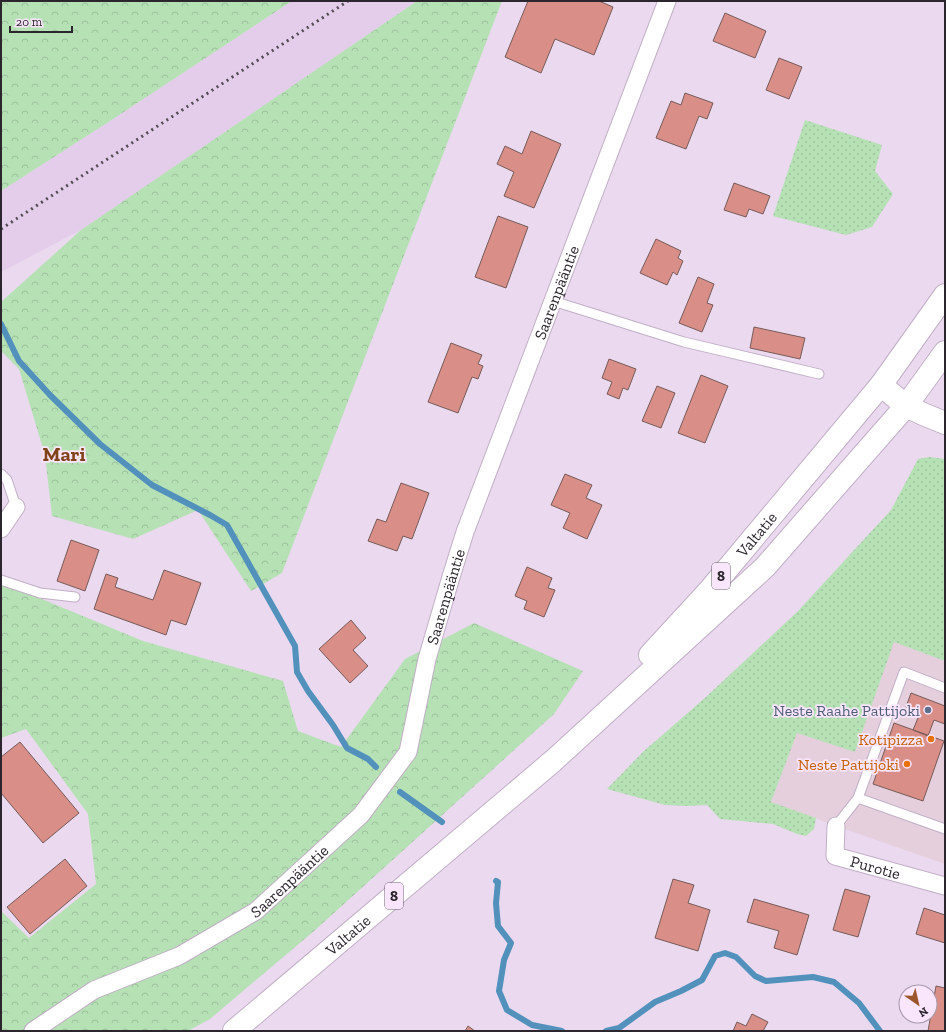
<svg xmlns="http://www.w3.org/2000/svg" width="946" height="1032" viewBox="0 0 946 1032" font-family="'Zilla Slab',serif">
	<style>
		.commercial { fill: #e5cfdd }
		.built { fill: #e4cdea }
		.grass { fill: url(#grass-dots) }
		.forest { fill: url(#forest-crowns) }
		.lines { fill: none; stroke-linecap: round; stroke-linejoin: round }
		.stream { stroke: #5191bb; stroke-width: 6 }
		.building { fill: #d98f88; stroke: #765b58 }
		.service-casing { stroke: #c0afc5; stroke-width: 11 }
		.minor-casing { stroke: #c0afc5; stroke-width: 19 }
		.secondary-casing { stroke: #c0afc5; stroke-width: 24 }
		.trunk-casing { stroke: #c0afc5; stroke-width: 24 }
		.service { stroke: #fff; stroke-width: 9 }
		.minor { stroke: #fff; stroke-width: 17 }
		.secondary { stroke: #fff; stroke-width: 22 }
		.trunk { stroke: #fff; stroke-width: 22 }
		.rail { stroke: #534a55; stroke-width: 3; stroke-dasharray: 2 4; stroke-linecap: butt }
		.service-dot { fill: #5c6f8a; stroke: #f9e6fd; stroke-width: 1.5 }
		.food-dot { fill: #e8710a; stroke: #f9e6fd; stroke-width: 1.5 }
		.labels { text-anchor: middle; stroke-width: 3.5; stroke-linejoin: round; paint-order: stroke }
		.shield { fill: #f9e6fd; stroke: #695f6b; stroke-width: 1 }
		.shield-label { font-size: 15px; font-weight: bold; fill: #2b252d }
		.street-label { font-size: 16px; fill: #2b252d; stroke: #f9e6fd }
		.service-label { font-size: 16px; fill: #4e5e75; stroke: #f9e6fd; text-anchor: end }
		.food-label { font-size: 16px; fill: #c56008; stroke: #f9e6fd; text-anchor: end }
		.district-label { font-size: 20px; font-weight: bold; fill: #80421a; stroke: #f9e6fd }
	</style>
	<defs>
		<pattern id="grass-dots" width="8" height="8" patternUnits="userSpaceOnUse"><rect width="8" height="8" fill="#b6e1b5"/><path d="M2 2h.1M6 6h.1" fill="none" stroke="#9dc19c" stroke-width="1.8" stroke-linecap="round"/></pattern>
		<pattern id="forest-crowns" width="20" height="18" patternUnits="userSpaceOnUse"><rect width="20" height="18" fill="#b6e1b5"/><path d="M2 6a3 3 0 1 1 6 0M12 15a3 3 0 1 1 6 0" fill="none" stroke="#9dc19c"/></pattern>
	</defs>
	<rect width="100%" height="100%" fill="#ebd9f0"/>
	<path class="commercial" d="M 894,641 L 945,661 L 945,864 L 836,826 L 771,802 L 797,732 L 855,751 Z"/>
	<path class="built" d="M 292,1 L 417,1 L 81,230 L 1,272 L 1,191 L 107,123 Z"/>
	<path class="grass" d="M 805,120 L 882,145 L 875,171 L 893,194 L 872,227 L 846,235 L 773,216 Z
		M 929,457 L 945,459 L 945,661 L 894,642 L 855,752 L 797,733 L 771,802 L 816,818 L 814,829 L 806,836 L 797,834 L 773,824 L 720,819 L 707,805 L 687,806 L 665,805 L 607,789 L 644,751 L 706,697 L 798,611 L 891,510 L 918,459 Z"/>
	<path class="forest" d="M 1,1 L 292,1 L 107,123 L 1,191 Z
		M 417,1 L 502,1 L 282,573 L 251,591 L 198,510 L 133,539 L 52,516 L 45,455 L 19,369 L 1,351 L 1,302 L 81,230 Z
		M 1,582 L 143,641 L 283,681 L 298,731 L 341,747 L 405,659 L 474,623 L 583,671 L 554,714 L 314,931 L 210,1019 L 188,1031 L 1,1031 L 1,911 L 29,938 L 96,884 L 88,814 L 26,729 L 1,738 Z"/>
	<g class="lines">
		<path class="stream" d="M 1,324 L 19,361 L 50,395 L 100,444 L 152,485 L 210,515 L 227,525 L 295,646 L 297,672 L 308,691 L 333,725 L 347,748 L 368,759 L 376,767
			M 400,792 L 442,822
			M 496,881 L 498,882 L 496,903 L 498,926 L 511,943 L 504,960 L 499,991 L 507,1010 L 532,1025 L 562,1031
			M 606,1031 L 619,1028 L 655,1002 L 681,991 L 702,980 L 715,956 L 725,953 L 736,957 L 755,976 L 766,981 L 813,977 L 834,982 L 859,1003 L 880,1031"/>
	</g>
	<path class="building" d="M 528,1 L 599,1 L 613,7 L 594,55 L 555,39 L 541,73 L 505,57 Z
		M 725,13 L 766,31 L 755,58 L 713,41 Z
		M 779,58 L 802,67 L 789,99 L 766,90 Z
		M 685,93 L 713,103 L 707,119 L 699,116 L 686,149 L 656,138 L 671,101 L 681,105 Z
		M 531,131 L 561,144 L 534,208 L 504,196 L 514,172 L 497,164 L 505,146 L 522,154 Z
		M 734,183 L 770,196 L 763,214 L 749,209 L 746,217 L 724,210 Z
		M 498,216 L 528,227 L 506,288 L 475,277 Z
		M 656,239 L 681,251 L 678,258 L 683,261 L 677,275 L 673,272 L 667,285 L 640,273 Z
		M 698,277 L 714,284 L 707,303 L 713,305 L 702,332 L 679,323 Z
		M 754,327 L 805,338 L 800,359 L 750,348 Z
		M 451,343 L 482,355 L 478,364 L 483,366 L 478,379 L 472,377 L 458,413 L 428,402 Z
		M 609,359 L 636,369 L 628,390 L 623,388 L 619,399 L 607,394 L 612,382 L 602,378 Z
		M 701,375 L 728,386 L 705,443 L 678,433 Z
		M 657,386 L 675,393 L 661,428 L 642,421 Z
		M 565,474 L 592,485 L 586,498 L 602,505 L 587,539 L 563,528 L 570,513 L 551,505 Z
		M 401,483 L 429,493 L 412,539 L 403,536 L 397,551 L 368,541 L 377,519 L 386,522 Z
		M 71,540 L 99,550 L 85,591 L 57,581 Z
		M 527,567 L 552,578 L 548,588 L 555,590 L 544,617 L 524,609 L 527,601 L 515,596 Z
		M 164,570 L 201,583 L 186,625 L 171,620 L 166,635 L 94,609 L 106,574 L 118,578 L 115,587 L 153,600 Z
		M 351,620 L 366,638 L 353,650 L 368,666 L 350,683 L 319,649 Z
		M 911,693 L 945,706 L 945,724 L 934,720 L 928,736 L 913,730 L 920,713 L 906,707 Z
		M 894,723 L 944,741 L 923,801 L 873,784 Z
		M 20,742 L 79,813 L 43,843 L 1,793 L 1,757 Z
		M 65,859 L 87,886 L 30,934 L 7,907 Z
		M 673,879 L 694,885 L 688,903 L 710,910 L 698,951 L 655,938 Z
		M 845,889 L 870,896 L 858,937 L 833,930 Z
		M 754,899 L 809,915 L 797,955 L 774,948 L 779,931 L 747,922 Z
		M 924,908 L 945,915 L 945,943 L 916,934 Z
		M 936,986 L 945,988 L 945,1031 L 928,1031 Z
		M 752,1014 L 768,1022 L 763,1031 L 733,1031 L 737,1022 L 746,1026 Z
		M 468,1026 L 475,1031 L 465,1031 Z"/>
	<g class="lines">
		<g class="service-casing">
			<path id="service" d="M 553,301 L 684,342 L 819,374
				M 1,474 L 7,480 L 16,507
				M 1,580 L 40,593 L 75,597
				M 858,798 L 945,829
				M 836,826 L 858,798 L 904,672 L 945,688"/>
		</g>
		<g class="minor-casing">
			<g id="minor">
				<path d="M 1,529 L 16,507"/>
				<path id="s1" d="M 836,826 L 835,856 L 945,886"/>
				<path id="s2" d="M 33,1031 L 94,990 L 179,956 L 256,911 L 361,815 L 408,752 L 427,659 L 451,577 L 465,532 L 667,1"/>
			</g>
		</g>
		<g class="secondary-casing">
			<path id="secondary" d="M 881,385 L 906,406 L 923,414 L 945,423"/>
		</g>
		<g class="trunk-casing">
			<g id="trunk">
				<path id="s3" d="M 650,655 L 708,592 L 881,385 L 945,295"/>
				<path id="s4" d="M 234,1031 L 553,761 L 765,567 L 906,406 L 945,352"/>
			</g>
		</g>
		<use href="#service" class="service"/>
		<use href="#minor" class="minor"/>
		<use href="#secondary" class="secondary"/>
		<use href="#trunk" class="trunk"/>
		<path class="rail" d="M 1,229 L 348,1"/>
	</g>
	<circle class="service-dot" cx="928" cy="710" r="4"/>
	<g class="food-dot">
		<circle cx="931" cy="739" r="4"/>
		<circle cx="907" cy="764" r="4"/>
	</g>
	<g class="labels">
		<g class="shield">
			<rect x="712" y="563" width="18" height="26" rx="3"/>
			<rect x="385" y="883" width="18" height="26" rx="3"/>
		</g>
		<g class="shield-label">
			<text x="721" y="581">8</text>
			<text x="394" y="901">8</text>
		</g>
		<g class="street-label">
			<text dy="6" stroke="none"><textPath href="#s2" startOffset="959">Saarenpääntie</textPath></text>
			<text dy="6" stroke="none"><textPath href="#s3" startOffset="161">Valtatie</textPath></text>
			<text dy="6" stroke="none"><textPath href="#s2" startOffset="635">Saarenpääntie</textPath></text>
			<text dy="6" stroke="none"><textPath href="#s1" startOffset="72">Purotie</textPath></text>
			<text dy="6" stroke="none"><textPath href="#s2" startOffset="299">Saarenpääntie</textPath></text>
			<text dy="6" stroke="none"><textPath href="#s4" startOffset="149">Valtatie</textPath></text>
		</g>
		<g class="service-label">
			<text x="920" y="716">Neste Raahe Pattijoki</text>
		</g>
		<g class="food-label">
			<text x="923" y="745">Kotipizza</text>
			<text x="899" y="770">Neste Pattijoki</text>
		</g>
		<g class="district-label">
			<text x="64" y="461">Mari</text>
		</g>
	</g>
	<rect width="946" height="1032" fill="none" stroke="#2b252d" stroke-width="4"/>
	<g transform="translate(918 1004) rotate(146)"><circle r="19" fill="#f9e6fd" stroke="#a799aa"/>
	<path d="M0-3L7 15L0 10L-7 15Z" fill="#9b552b"/>
	<text y="-6" font-size="11" font-weight="bold" text-anchor="middle" fill="#2b252d">N</text>
	</g>
	<path d="M10 26v6h62v-6" fill="none" stroke="#2b252d" stroke-width="2"/>
	<text x="16" y="26" font-size="12" fill="#2b252d" stroke="#f9e6fd" stroke-width="3" paint-order="stroke">20 m</text>
</svg>
